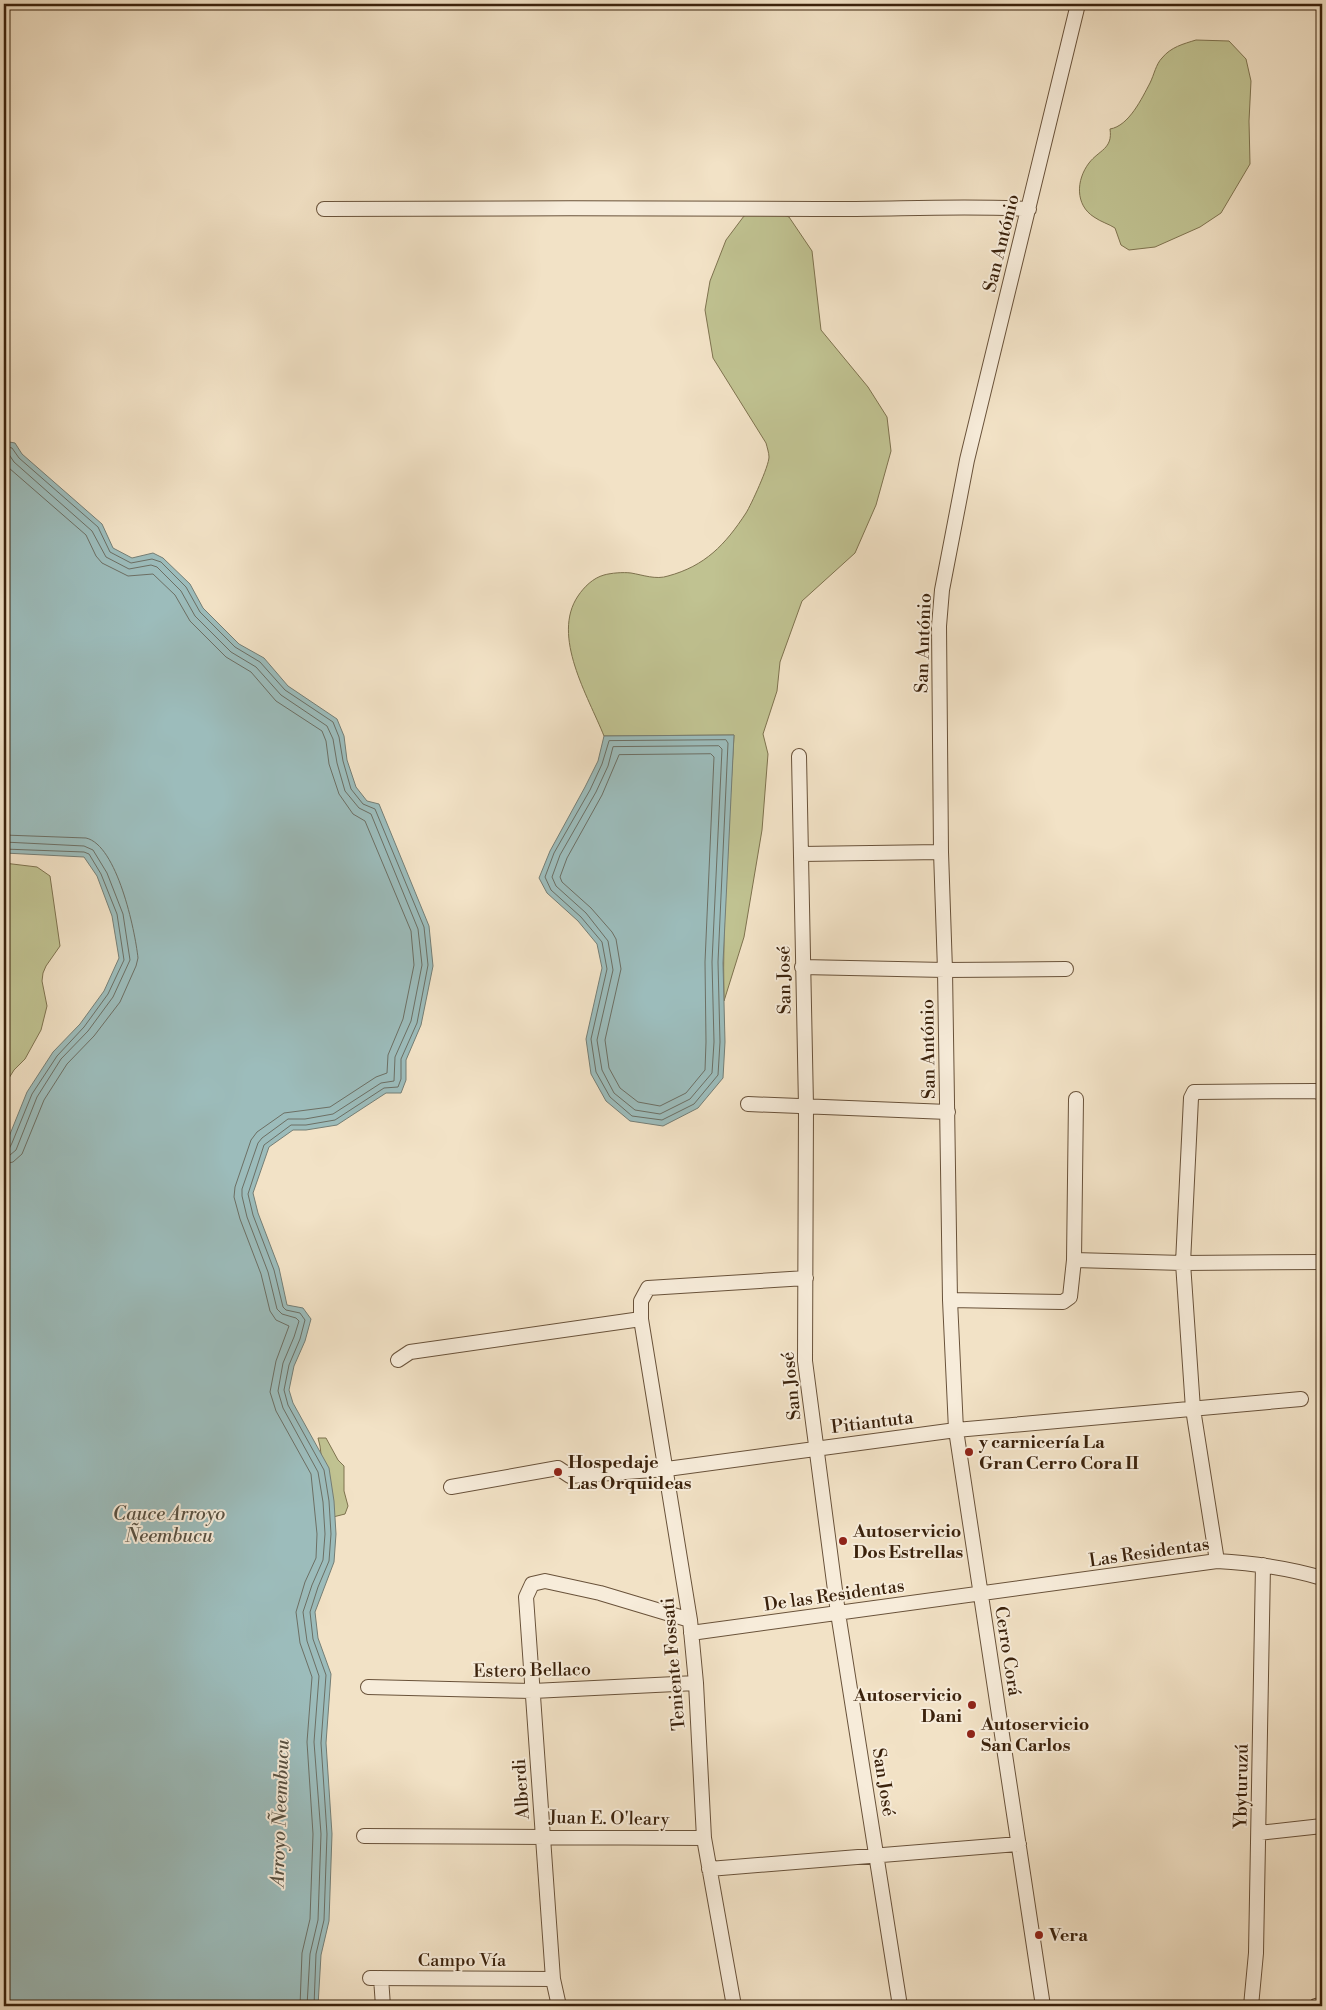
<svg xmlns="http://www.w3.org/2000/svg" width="1326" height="2010" viewBox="0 0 1326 2010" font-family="'Libre Bodoni',serif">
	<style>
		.green { fill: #c0c291; stroke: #7e724e }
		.water { fill: #9cbcbb; stroke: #757e75 }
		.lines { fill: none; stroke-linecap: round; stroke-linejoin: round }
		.shore { stroke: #6c6f64; stroke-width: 1 }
		.minor-casing { stroke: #69523a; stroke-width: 16 }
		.minor { stroke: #f7ecda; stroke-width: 14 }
		.poi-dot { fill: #8f2418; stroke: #f7ecda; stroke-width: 2 }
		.labels { text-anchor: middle; stroke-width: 4; stroke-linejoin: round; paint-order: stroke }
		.street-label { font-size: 18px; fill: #3b220c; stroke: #f7ecda }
		.poi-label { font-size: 18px; font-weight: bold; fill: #3b220c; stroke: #f7ecda; text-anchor: start }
		.water-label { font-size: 19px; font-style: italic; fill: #585041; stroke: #f7ecda }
	</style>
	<rect width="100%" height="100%" fill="#f2e2c6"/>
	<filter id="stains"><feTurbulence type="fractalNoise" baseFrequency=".004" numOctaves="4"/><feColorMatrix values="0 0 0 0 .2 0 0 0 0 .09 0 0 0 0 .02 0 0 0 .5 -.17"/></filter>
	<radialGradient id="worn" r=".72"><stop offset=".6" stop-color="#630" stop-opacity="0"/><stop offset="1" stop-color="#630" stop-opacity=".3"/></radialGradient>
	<path class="green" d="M 1196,40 L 1229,41 L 1246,59 L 1251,81 L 1249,121 L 1250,164 L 1221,213 L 1200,227 L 1155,247 L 1129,250 L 1121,245 L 1115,228 C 1109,224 1101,222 1094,217 C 1075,205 1076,180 1089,163 C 1099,150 1113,149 1110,129 C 1129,126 1142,98 1150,83 C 1154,75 1156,64 1162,58 C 1171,47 1183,44 1196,40 Z
		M 767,209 L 789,217 L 812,251 L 821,330 L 868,387 L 887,417 L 891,451 L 876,505 L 855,553 L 802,601 L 780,662 L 777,691 L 763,734 L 768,754 L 762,830 L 744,937 L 724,1001 C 722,913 729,824 734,735 L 604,736 C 588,696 551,636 578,596 C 584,587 593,578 604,575 C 611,573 623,572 631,573 C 643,575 656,580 668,576 C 705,566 725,545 746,513 C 751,505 769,466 769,457 C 769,453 767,447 766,443 L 713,358 L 705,310 L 710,281 L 726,240 L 744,216 Z
		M 4,863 L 37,867 L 50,876 L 60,946 L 46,966 L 43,973 L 42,981 L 47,1006 L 41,1030 L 25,1059 L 14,1070 L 4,1086 Z
		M 318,1438 L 326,1438 L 338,1460 L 344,1466 L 344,1491 L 348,1506 L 345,1514 L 329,1518 L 320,1446 Z"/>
	<path class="water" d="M 4,441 L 15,443 L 22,454 L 102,524 L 113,548 L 132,558 L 153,553 L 163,558 L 190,584 L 203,608 L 239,644 L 264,658 L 288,686 L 337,719 L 344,736 L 347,760 L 356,787 L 367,801 L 379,804 L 429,926 L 433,966 L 421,1025 L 406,1060 L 406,1080 L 401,1093 L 386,1093 L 337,1125 L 306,1130 L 293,1130 L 269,1147 L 253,1193 L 258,1213 L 279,1268 L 287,1305 L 303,1308 L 311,1319 L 305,1341 L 294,1366 L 289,1390 L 293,1403 L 329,1468 L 334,1501 L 336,1534 L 334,1562 L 315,1612 L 318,1638 L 331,1674 L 326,1743 L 332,1834 L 329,1921 L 321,1955 L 318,2006 L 6,2006 L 4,1993 L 4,1149 L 27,1092 L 53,1052 L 80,1024 L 104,991 L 119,958 L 112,916 L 97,876 L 84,857 L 4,853 Z
		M 734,735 L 723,963 L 725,1042 L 723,1078 L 698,1108 L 663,1126 L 630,1121 L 606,1101 L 591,1074 L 586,1039 L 602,968 L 597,944 L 578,921 L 547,893 L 539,878 L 550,851 L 585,787 L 598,761 L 604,736 Z"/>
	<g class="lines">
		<path class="shore" d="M 4,446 L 12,448 L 19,458 L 98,527 L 110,552 L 131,563 L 152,559 L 161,562 L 186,587 L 200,612 L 235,647 L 260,662 L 285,690 L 333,722 L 339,737 L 343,761 L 351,789 L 363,804 L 375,809 L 424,927 L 428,965 L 417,1023 L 401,1059 L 401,1079 L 398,1087 L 384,1088 L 335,1120 L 306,1125 L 291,1125 L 264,1145 L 248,1194 L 253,1215 L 274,1270 L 283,1307 L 286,1310 L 300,1313 L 305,1320 L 300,1339 L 289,1365 L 284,1390 L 288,1405 L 324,1470 L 329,1501 L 331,1534 L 329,1561 L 318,1587 L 310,1612 L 313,1639 L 326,1675 L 321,1743 L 327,1834 L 324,1920 L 316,1954 L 314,2006
			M 4,452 L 8,453 L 14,462 L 92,531 L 106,557 L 129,569 L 151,565 L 157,567 L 181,591 L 195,616 L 231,652 L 256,667 L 281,695 L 327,726 L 333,739 L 337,763 L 345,791 L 359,808 L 371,814 L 418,929 L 422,965 L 411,1021 L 395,1057 L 394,1081 L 381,1083 L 333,1114 L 305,1119 L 288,1119 L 262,1138 L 258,1143 L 242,1189 L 242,1196 L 247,1217 L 268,1272 L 277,1309 L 282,1314 L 296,1318 L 299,1321 L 294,1337 L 283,1363 L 278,1391 L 283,1408 L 318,1472 L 323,1502 L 325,1534 L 323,1560 L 312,1585 L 303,1612 L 307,1641 L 319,1676 L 314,1742 L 321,1834 L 318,1920 L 310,1954 L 307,2006
			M 4,460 L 9,468 L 86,535 L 96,556 L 102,563 L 128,576 L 153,574 L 175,595 L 190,621 L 226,657 L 251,672 L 276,701 L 322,731 L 326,741 L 329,764 L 339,794 L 353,814 L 365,821 L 411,931 L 414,965 L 403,1019 L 388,1055 L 387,1073 L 376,1077 L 330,1107 L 284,1113 L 257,1132 L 251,1140 L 235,1187 L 234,1197 L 240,1219 L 261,1274 L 270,1311 L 276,1320 L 289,1326 L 276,1361 L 270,1392 L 276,1411 L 311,1474 L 317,1534 L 316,1558 L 305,1582 L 296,1612 L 300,1643 L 312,1677 L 307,1742 L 313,1834 L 310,1919 L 302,1953 L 300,2006
			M 726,740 L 728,743 L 718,962 L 720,1042 L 718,1075 L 694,1104 L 662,1120 L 632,1116 L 610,1097 L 596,1072 L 591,1039 L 607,969 L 602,942 L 581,917 L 551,890 L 545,877 L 554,853 L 590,790 L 602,764 L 609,741 Z
			M 719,746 L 722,749 L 712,962 L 714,1042 L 712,1073 L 690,1099 L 660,1114 L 635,1110 L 614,1093 L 602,1070 L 597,1040 L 613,970 L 608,941 L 586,913 L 556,886 L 552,877 L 560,855 L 596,792 L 608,766 L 613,747 Z
			M 711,754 L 714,757 L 705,962 L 706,1042 L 705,1070 L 686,1093 L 660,1106 L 638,1102 L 620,1088 L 609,1068 L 605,1040 L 621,969 L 616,939 L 612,932 L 591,908 L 562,882 L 560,877 L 567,858 L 602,795 L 619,755 Z
			M 4,835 L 86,838 C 117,845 135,930 138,958 L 136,966 L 120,1002 L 94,1036 L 67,1064 L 44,1100 L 22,1154 L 13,1162 L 4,1164
			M 4,842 L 84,846 L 93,850 L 107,873 L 123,914 L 130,960 L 113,997 L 88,1031 L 61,1059 L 37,1097 L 16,1150 L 10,1155 L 4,1156
			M 4,849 L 84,852 L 89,854 L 101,874 L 117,914 L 124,960 L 108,994 L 84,1027 L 57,1056 L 32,1094 L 12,1143 L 9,1149 L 4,1150"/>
		<g class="minor-casing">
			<path id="minor" d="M 324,209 C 488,208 653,208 817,209 C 887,210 958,205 1029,209
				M 799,756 L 806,1106 L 805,1361 L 838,1613 L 900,2006
				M 801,854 L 941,852
				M 802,967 L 945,970 L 1066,969
				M 748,1104 L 948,1112
				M 1074,1260 L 1183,1263 L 1322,1262
				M 950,1300 L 1063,1302 L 1070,1297 L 1074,1260 L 1076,1099
				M 641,1319 L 690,1620 L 696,1683 L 704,1838 L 734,2006
				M 398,1360 L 410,1352 L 641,1319 L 641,1301 L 648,1288 L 806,1278
				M 451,1487 L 558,1468 L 570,1476 L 667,1469 L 956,1430 L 1301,1399
				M 1217,1561 L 1193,1409 L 1183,1263 L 1191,1098 L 1194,1092 L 1315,1091 L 1322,1093
				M 691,1633 L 1217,1561 C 1253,1563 1288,1568 1322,1578
				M 368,1687 L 533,1691 L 696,1683
				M 1259,1833 L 1322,1826
				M 364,1836 L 704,1838
				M 709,1869 L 1019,1844
				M 370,1978 L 553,1979
				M 381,1978 L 383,2006
				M 559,2006 L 553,1979 L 526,1597 L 532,1584 L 545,1581 L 600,1593 L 690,1620
				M 1043,2006 L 956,1430 L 950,1300 L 945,970 L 941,852 L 939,626 L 942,590 L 967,460 L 1078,4
				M 1251,2006 L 1256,1953 L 1263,1565
				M 1316,2006 L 1322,2005"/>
		</g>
		<use href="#minor" class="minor"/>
	</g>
	<g class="poi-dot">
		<circle cx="969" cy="1452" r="5"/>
		<circle cx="558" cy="1472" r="5"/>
		<circle cx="843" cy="1541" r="5"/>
		<circle cx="972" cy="1705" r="5"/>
		<circle cx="971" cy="1734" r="5"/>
		<circle cx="1039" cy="1935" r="5"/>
	</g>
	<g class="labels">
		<g class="street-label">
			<text transform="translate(1001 243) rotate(-76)" y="6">San António</text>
			<text transform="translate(923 643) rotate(-88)" y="6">San António</text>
			<text transform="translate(784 980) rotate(-91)" y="6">San José</text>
			<text transform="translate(928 1049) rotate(-91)" y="6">San António</text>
			<text transform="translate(791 1386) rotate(-96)" y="6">San José</text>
			<text transform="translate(872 1422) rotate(-7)" y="6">Pitiantuta</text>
			<text transform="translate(1149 1552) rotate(-8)" y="6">Las Residentas</text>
			<text transform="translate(834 1595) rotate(-8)" y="6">De las Residentas</text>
			<text transform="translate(1008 1651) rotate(81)" y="6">Cerro Corá</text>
			<text transform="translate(673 1664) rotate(-95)" y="6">Teniente Fossati</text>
			<text transform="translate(532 1670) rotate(-1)" y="6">Estero Bellaco</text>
			<text transform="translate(884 1782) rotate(81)" y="6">San José</text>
			<text transform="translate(1241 1786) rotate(-89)" y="6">Ybyturuzú</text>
			<text transform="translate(521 1789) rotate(-94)" y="6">Alberdi</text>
			<text transform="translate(609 1818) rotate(1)" y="6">Juan E. O'leary</text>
			<text x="462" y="1966">Campo Vía</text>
		</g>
		<g class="poi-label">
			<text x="979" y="1448">y carnicería La<tspan x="979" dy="21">Gran Cerro Cora II</tspan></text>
			<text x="568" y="1468">Hospedaje<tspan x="568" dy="21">Las Orquideas</tspan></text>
			<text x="853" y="1537">Autoservicio<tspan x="853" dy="21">Dos Estrellas</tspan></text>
			<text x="962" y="1701" text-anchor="end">Autoservicio<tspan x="962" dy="21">Dani</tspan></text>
			<text x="981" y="1730">Autoservicio<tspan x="981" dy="21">San Carlos</tspan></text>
			<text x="1049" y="1941">Vera</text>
		</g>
		<g class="water-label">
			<text x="169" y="1520">Cauce Arroyo<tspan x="169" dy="22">Ñeembucu</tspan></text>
			<text transform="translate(279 1813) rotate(-88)" y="7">Arroyo Ñeembucu</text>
		</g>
	</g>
	<rect width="1326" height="2010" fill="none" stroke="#f2e2c6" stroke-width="20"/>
	<rect x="5" y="5" width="1316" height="2000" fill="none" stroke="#3b220c" stroke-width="2.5"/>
	<rect x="10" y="10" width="1306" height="1990" fill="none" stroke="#3b220c"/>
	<rect width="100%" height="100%" filter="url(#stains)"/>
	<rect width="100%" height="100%" fill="url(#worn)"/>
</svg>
